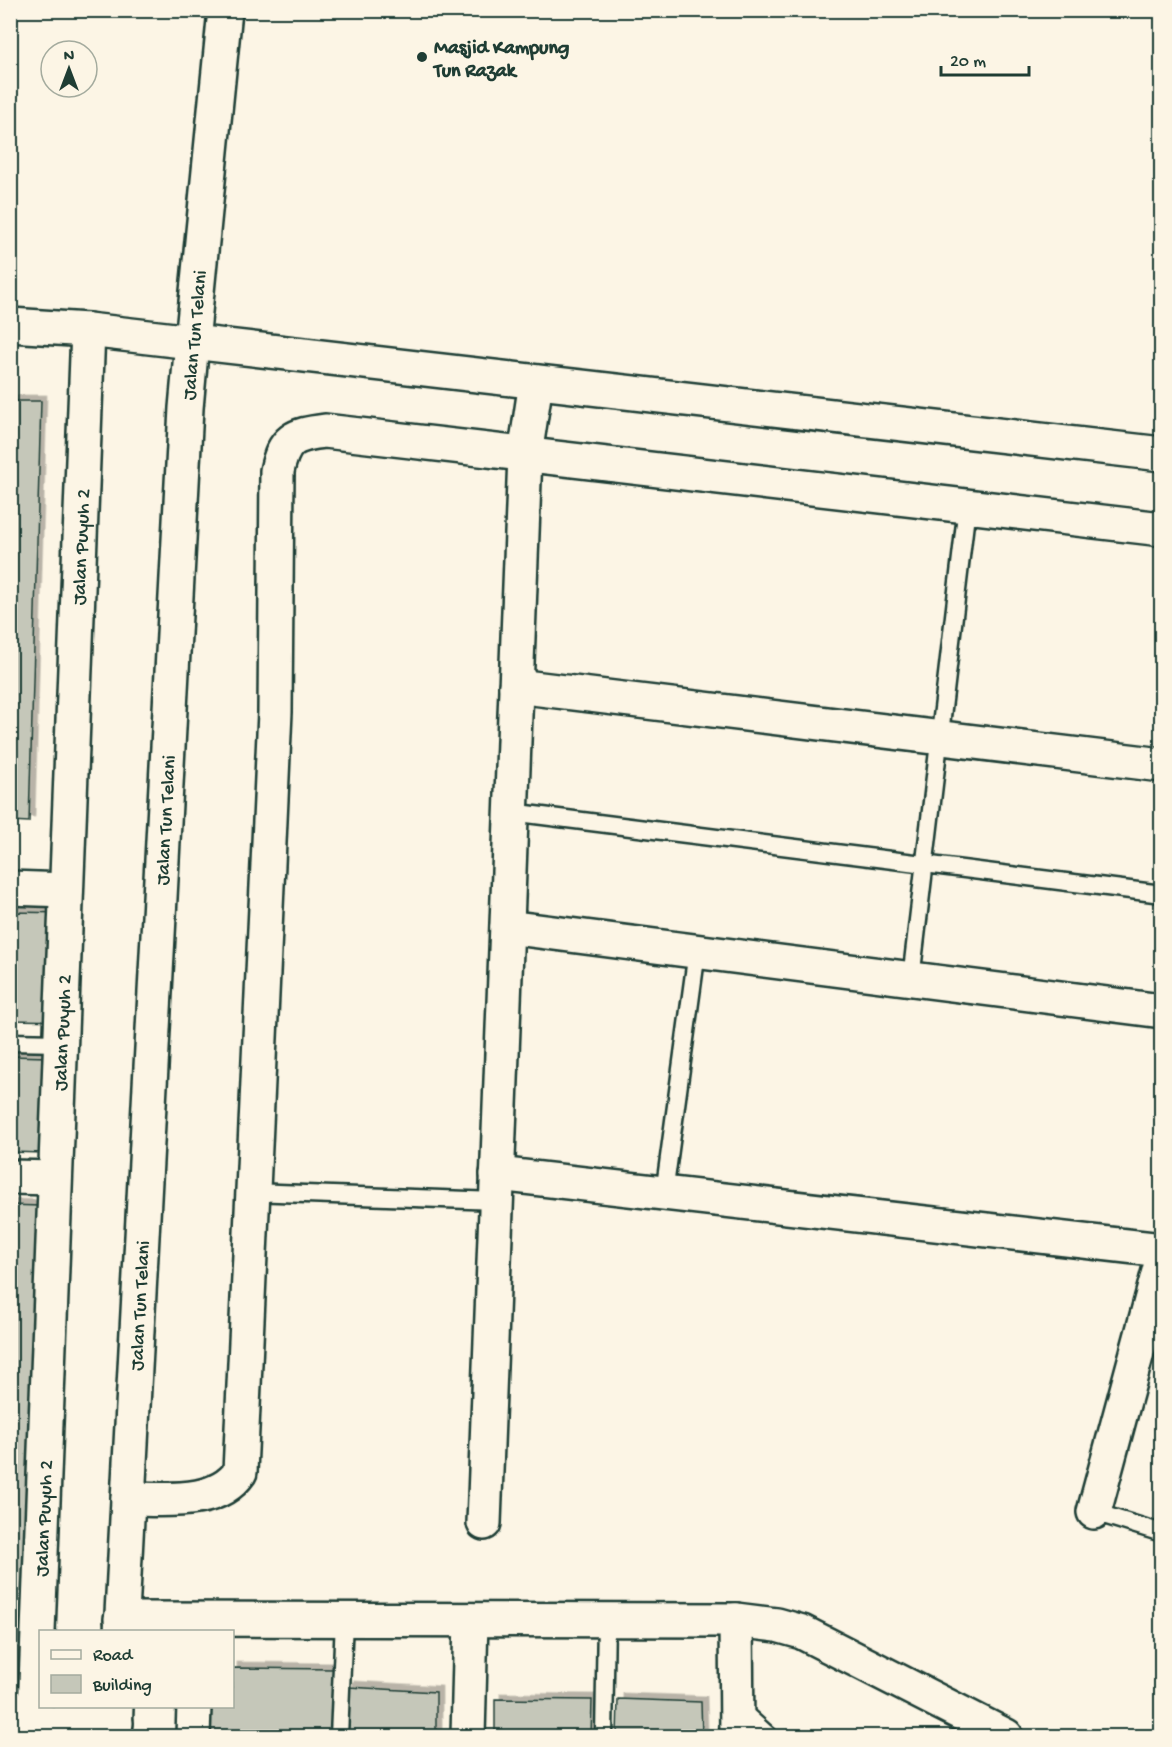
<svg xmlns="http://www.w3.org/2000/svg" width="1172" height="1747" viewBox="0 0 1172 1747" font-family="'Gochi Hand',sans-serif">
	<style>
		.building { fill: #c5c7b9; stroke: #1f3d34; stroke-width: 1.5; filter: url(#shadow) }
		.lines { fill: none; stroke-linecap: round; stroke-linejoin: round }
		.lane-casing { stroke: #1f3d34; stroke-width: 21 }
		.street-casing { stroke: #1f3d34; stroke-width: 38 }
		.secondary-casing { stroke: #1f3d34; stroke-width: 38 }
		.lane { stroke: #fcf5e5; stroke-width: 16 }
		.street { stroke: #fcf5e5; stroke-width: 33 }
		.secondary { stroke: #fcf5e5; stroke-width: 33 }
		.poi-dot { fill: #1f3d34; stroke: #fcf5e5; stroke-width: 2 }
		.labels { text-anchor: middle; stroke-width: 4.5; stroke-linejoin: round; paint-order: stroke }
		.poi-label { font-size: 20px; font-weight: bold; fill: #1f3d34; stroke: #fcf5e5; text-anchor: start }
		.street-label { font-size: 20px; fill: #1f3d34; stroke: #fcf5e5 }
	</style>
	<defs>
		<filter id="shadow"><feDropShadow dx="5.5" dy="-5.5" stdDeviation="0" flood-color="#0004"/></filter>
	</defs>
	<rect width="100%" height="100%" fill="#fcf5e5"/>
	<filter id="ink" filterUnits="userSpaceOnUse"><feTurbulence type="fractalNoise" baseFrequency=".0167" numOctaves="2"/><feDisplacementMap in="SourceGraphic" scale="12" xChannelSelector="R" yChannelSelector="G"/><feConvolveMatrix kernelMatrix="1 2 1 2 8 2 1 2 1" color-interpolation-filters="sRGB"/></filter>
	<g filter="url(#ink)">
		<path class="building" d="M 10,401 L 41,401 L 29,822 L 10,821 Z
			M 10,912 L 71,913 L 69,1021 L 10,1020 Z
			M 10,1056 L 47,1057 L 44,1153 L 10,1152 Z
			M 10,1205 L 39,1206 L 20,1699 L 10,1699 Z
			M 232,1668 L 335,1669 L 332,1736 L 201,1736 L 201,1706 L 232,1706 Z
			M 348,1687 L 436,1692 L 436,1736 L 346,1736 Z
			M 495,1699 L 592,1700 L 591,1736 L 495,1736 Z
			M 618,1699 L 701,1702 L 702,1736 L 617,1736 Z"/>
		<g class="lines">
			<g class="lane-casing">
				<path id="lane" d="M 511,812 L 1162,894
					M 911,979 L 967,506
					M 10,1042 L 60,1043
					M 251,1192 L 496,1201
					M 664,1194 L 697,951
					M 1094,1512 L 1162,1533
					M 737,1707 L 769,1736
					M 339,1736 L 344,1620
					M 604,1736 L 606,1620"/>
			</g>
			<g class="street-casing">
				<g id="street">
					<path d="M 10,325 L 88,330 L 192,342 L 225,10"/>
					<path d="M 516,686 L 1162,765"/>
					<path d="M 10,888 L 66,890"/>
					<path d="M 507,927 L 1162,1011"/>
					<path d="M 497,1174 L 1162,1250"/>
					<path d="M 10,1177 L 55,1178"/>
					<path d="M 128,1499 C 165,1499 217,1506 240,1472 L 275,712 L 277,471 C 284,439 293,435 325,431 L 1162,529"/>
					<path d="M 1094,1512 L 1162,1260"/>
					<path d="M 484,1523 L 525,455 L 536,382"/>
					<path d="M 121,1619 L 736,1620 L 777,1625 L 802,1632 L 1006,1736"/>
					<path d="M 736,1620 L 737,1736"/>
					<path d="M 10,1723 L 116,1723"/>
					<path id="s1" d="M 34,1736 L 88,330"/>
					<path d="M 193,1736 L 194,1706"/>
					<path d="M 468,1736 L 471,1620"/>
				</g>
			</g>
			<g class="secondary-casing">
				<g id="secondary">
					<path id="s2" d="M 121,1632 L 186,408 L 192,342 L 1162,454"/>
					<path d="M 115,1736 L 116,1706"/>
				</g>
			</g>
			<use href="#lane" class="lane"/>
			<use href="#street" class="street"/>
			<use href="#secondary" class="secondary"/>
		</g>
	</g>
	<circle class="poi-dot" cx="422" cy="57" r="6"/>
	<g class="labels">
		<g class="poi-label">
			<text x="434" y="53">Masjid Kampung<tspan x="434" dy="23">Tun Razak</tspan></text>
		</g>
		<g class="street-label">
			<text transform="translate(193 335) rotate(-85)" y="7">Jalan Tun Telani</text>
			<text dy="7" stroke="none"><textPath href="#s1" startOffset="1190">Jalan Puyuh 2</textPath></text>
			<text dy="7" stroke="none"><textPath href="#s2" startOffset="813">Jalan Tun Telani</textPath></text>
			<text dy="7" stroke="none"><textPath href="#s1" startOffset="704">Jalan Puyuh 2</textPath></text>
			<text dy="7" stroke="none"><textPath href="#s2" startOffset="327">Jalan Tun Telani</textPath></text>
			<text dy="7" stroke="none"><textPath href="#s1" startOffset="218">Jalan Puyuh 2</textPath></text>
		</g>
	</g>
	<rect width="1172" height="1747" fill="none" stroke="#fcf5e5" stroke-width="36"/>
	<rect x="18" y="18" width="1136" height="1711" fill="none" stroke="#1f3d34" stroke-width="2" filter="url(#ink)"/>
	<rect x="39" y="1630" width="195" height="78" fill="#fcf5e5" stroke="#a4ab9e" stroke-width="1.5"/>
	<rect x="51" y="1650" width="30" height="9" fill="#fcf5e5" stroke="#a4ab9e" stroke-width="1.5"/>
	<text x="93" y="1660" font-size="18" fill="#1f3d34">Road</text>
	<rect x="51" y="1675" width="30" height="18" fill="#c5c7b9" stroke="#a4ab9e" stroke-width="1.5"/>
	<text x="93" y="1690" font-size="18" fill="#1f3d34">Building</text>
	<g transform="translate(69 69)"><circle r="28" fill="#fcf5e5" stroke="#a4ab9e" stroke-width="1.5"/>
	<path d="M0-4.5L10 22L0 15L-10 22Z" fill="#1f3d34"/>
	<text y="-9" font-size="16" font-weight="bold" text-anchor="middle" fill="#1f3d34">N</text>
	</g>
	<path d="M941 66v9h88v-9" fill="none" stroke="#1f3d34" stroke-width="3"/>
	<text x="950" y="66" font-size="18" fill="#1f3d34" stroke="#fcf5e5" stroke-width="4.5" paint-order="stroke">20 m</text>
</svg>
